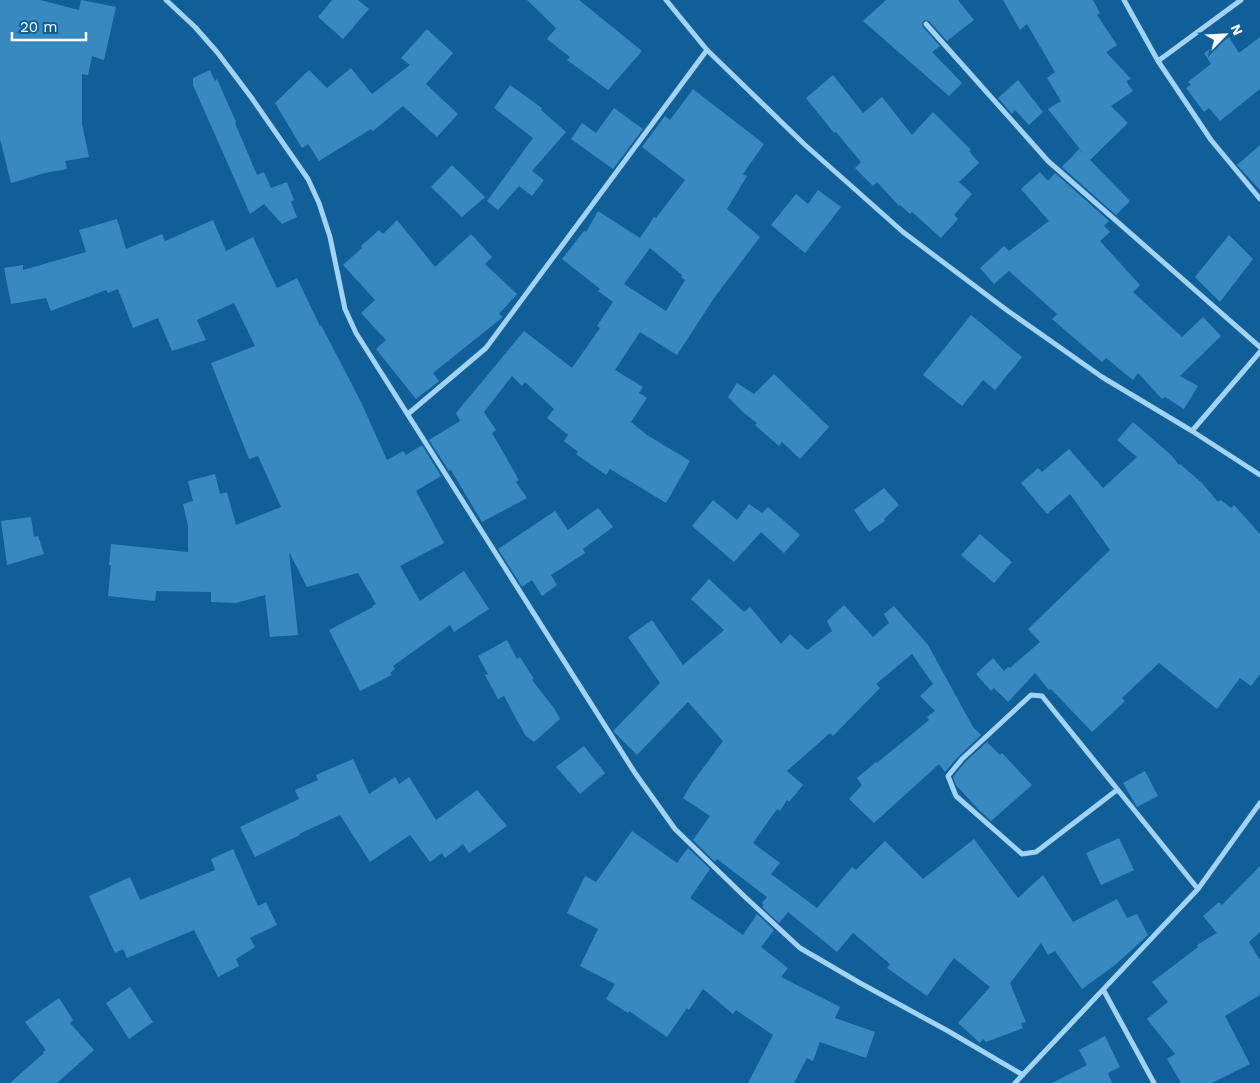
<svg xmlns="http://www.w3.org/2000/svg" width="1260" height="1083" viewBox="0 0 1260 1083" font-family="'Work Sans',sans-serif">
	<style>
		.building { fill: #3989c1; fill-rule: evenodd }
		.lines { fill: none; stroke-linecap: round; stroke-linejoin: round }
		.minor { stroke: #a2d3f4; stroke-width: 5 }
	</style>
	<rect width="100%" height="100%" fill="#105f99"/>
	<path class="building" d="M 0,0 L 40,0 L 79,10 L 81,0 L 116,7 L 104,60 L 92,56 L 88,75 L 82,74 L 82,124 L 89,157 L 65,161 L 67,169 L 45,173 L 11,183 L 0,139 Z
		M 332,0 L 358,0 L 369,9 L 343,39 L 318,17 Z
		M 527,0 L 579,0 L 642,51 L 608,90 L 567,60 L 570,57 L 547,39 L 556,28 Z
		M 886,0 L 958,0 L 974,20 L 947,41 L 929,21 L 925,20 L 922,23 L 923,27 L 940,46 L 932,52 L 962,83 L 949,96 L 863,21 Z
		M 1003,0 L 1093,0 L 1100,13 L 1097,15 L 1117,45 L 1106,52 L 1131,79 L 1126,81 L 1133,91 L 1111,106 L 1128,123 L 1090,160 L 1130,201 L 1116,215 L 1062,167 L 1079,149 L 1084,154 L 1048,109 L 1061,101 L 1047,78 L 1055,72 L 1027,24 L 1020,30 Z
		M 427,29 L 453,53 L 426,84 L 458,114 L 437,137 L 403,106 L 373,131 L 371,129 L 319,161 L 308,144 L 302,148 L 275,103 L 309,70 L 327,88 L 351,68 L 372,94 L 410,65 L 401,58 Z
		M 1229,37 L 1239,53 L 1260,37 L 1260,89 L 1220,121 L 1209,108 L 1204,112 L 1186,88 L 1191,85 L 1188,82 L 1211,64 L 1204,53 Z
		M 210,70 L 215,81 L 217,79 L 236,122 L 235,123 L 257,175 L 264,172 L 271,188 L 287,182 L 294,200 L 291,202 L 297,217 L 282,224 L 264,204 L 250,214 L 193,85 L 193,78 Z
		M 833,75 L 863,113 L 882,97 L 912,135 L 933,112 L 971,150 L 969,151 L 979,163 L 959,182 L 972,194 L 954,215 L 958,219 L 941,238 L 912,212 L 910,214 L 900,205 L 899,206 L 877,182 L 873,186 L 855,168 L 861,162 L 836,132 L 834,133 L 806,98 Z
		M 1018,80 L 1043,112 L 1029,125 L 1015,110 L 1012,114 L 998,98 Z
		M 510,85 L 542,108 L 541,110 L 566,132 L 532,171 L 544,180 L 532,196 L 519,186 L 498,210 L 487,201 L 533,138 L 494,108 Z
		M 693,89 L 764,144 L 743,174 L 747,176 L 727,209 L 760,237 L 714,298 L 677,355 L 640,332 L 615,370 L 643,387 L 639,393 L 647,398 L 631,422 L 647,435 L 690,461 L 666,503 L 610,469 L 606,475 L 576,454 L 578,452 L 564,441 L 568,435 L 547,418 L 554,409 L 525,382 L 522,386 L 512,376 L 484,412 L 496,430 L 492,433 L 519,480 L 516,482 L 527,498 L 482,522 L 451,470 L 449,471 L 429,440 L 460,421 L 456,413 L 524,331 L 572,368 L 600,328 L 597,326 L 613,302 L 598,291 L 600,289 L 562,259 L 584,231 L 586,232 L 598,211 L 640,238 L 654,217 L 656,218 L 685,180 L 642,147 L 665,116 L 670,120 ZM 650,248 L 682,275 L 681,277 L 685,280 L 666,311 L 624,284 Z
		M 614,108 L 643,129 L 613,169 L 571,139 L 582,123 L 596,133 Z
		M 1260,145 L 1260,190 L 1237,165 Z
		M 452,165 L 485,197 L 462,217 L 431,187 Z
		M 1040,172 L 1048,181 L 1055,173 L 1109,221 L 1104,226 L 1110,232 L 1100,241 L 1140,285 L 1133,292 L 1182,337 L 1203,317 L 1221,336 L 1180,376 L 1198,386 L 1184,409 L 1165,397 L 1162,399 L 1138,373 L 1133,380 L 1106,358 L 1102,362 L 1052,319 L 1057,314 L 1009,271 L 994,284 L 980,268 L 1004,246 L 1009,251 L 1049,221 L 1021,189 Z
		M 818,190 L 841,207 L 805,253 L 771,225 L 796,194 L 808,204 Z
		M 117,219 L 126,249 L 162,234 L 165,241 L 213,220 L 226,251 L 253,237 L 277,288 L 297,278 L 320,326 L 321,325 L 361,402 L 387,460 L 403,451 L 406,455 L 422,445 L 441,476 L 416,491 L 444,543 L 400,566 L 420,601 L 464,571 L 489,609 L 454,632 L 450,625 L 393,666 L 395,669 L 390,673 L 392,675 L 360,691 L 329,630 L 373,607 L 372,606 L 376,604 L 358,573 L 307,587 L 289,552 L 298,635 L 270,637 L 265,595 L 236,603 L 211,602 L 211,592 L 156,591 L 155,601 L 108,596 L 111,565 L 109,565 L 111,544 L 188,552 L 188,526 L 183,504 L 193,501 L 188,481 L 215,474 L 220,494 L 227,492 L 236,525 L 281,507 L 258,456 L 249,459 L 211,363 L 255,346 L 234,303 L 197,320 L 206,340 L 172,351 L 158,318 L 133,328 L 118,289 L 108,293 L 106,290 L 51,311 L 46,298 L 11,304 L 4,268 L 23,265 L 23,270 L 86,252 L 79,230 Z
		M 397,220 L 435,267 L 471,234 L 492,257 L 485,264 L 517,294 L 499,314 L 503,317 L 433,373 L 439,381 L 416,399 L 376,349 L 386,340 L 361,313 L 375,300 L 343,265 L 362,248 L 361,246 L 379,230 L 383,234 Z
		M 1229,235 L 1253,259 L 1220,302 L 1195,277 Z
		M 971,315 L 1022,357 L 995,390 L 983,380 L 962,406 L 923,375 Z
		M 774,374 L 829,427 L 800,459 L 782,442 L 779,446 L 755,425 L 757,423 L 745,414 L 728,397 L 737,383 L 754,394 Z
		M 1133,422 L 1171,455 L 1179,465 L 1180,464 L 1202,483 L 1218,502 L 1221,500 L 1231,508 L 1234,505 L 1260,534 L 1260,674 L 1251,686 L 1240,678 L 1217,709 L 1159,663 L 1122,698 L 1125,701 L 1092,732 L 1051,689 L 1049,690 L 1035,673 L 1008,702 L 994,688 L 991,691 L 976,674 L 993,658 L 1004,671 L 1008,667 L 1010,668 L 1040,642 L 1028,629 L 1110,550 L 1070,494 L 1047,514 L 1021,483 L 1038,468 L 1042,472 L 1069,449 L 1103,488 L 1137,457 L 1117,440 Z
		M 884,488 L 899,505 L 884,519 L 885,521 L 869,532 L 854,510 Z
		M 713,500 L 737,520 L 749,504 L 762,513 L 768,507 L 800,535 L 784,553 L 761,532 L 734,562 L 692,526 Z
		M 598,508 L 613,527 L 583,549 L 585,553 L 551,575 L 557,585 L 542,596 L 532,580 L 522,587 L 498,549 L 555,511 L 568,530 Z
		M 31,517 L 34,537 L 38,536 L 44,554 L 7,565 L 1,521 Z
		M 980,534 L 1012,562 L 994,583 L 961,555 Z
		M 709,579 L 744,612 L 750,607 L 781,644 L 790,634 L 807,650 L 832,631 L 827,621 L 844,605 L 873,637 L 889,623 L 884,614 L 894,606 L 928,645 L 973,727 L 981,735 L 959,756 L 945,772 L 939,764 L 874,823 L 849,799 L 862,785 L 857,778 L 876,762 L 877,763 L 929,720 L 927,717 L 935,711 L 920,696 L 933,684 L 912,654 L 876,684 L 880,688 L 833,736 L 830,733 L 787,771 L 803,785 L 789,802 L 787,800 L 780,811 L 777,809 L 753,843 L 780,863 L 771,874 L 817,908 L 852,867 L 856,870 L 885,841 L 923,879 L 974,839 L 1018,898 L 1043,875 L 1073,922 L 1117,899 L 1127,918 L 1137,914 L 1148,935 L 1115,965 L 1082,989 L 1055,951 L 1048,955 L 1041,943 L 1010,983 L 1026,1022 L 1021,1023 L 1023,1028 L 986,1042 L 983,1039 L 980,1043 L 958,1023 L 990,987 L 954,958 L 927,996 L 887,968 L 890,964 L 853,933 L 837,952 L 788,912 L 779,923 L 762,907 L 764,905 L 762,903 L 767,897 L 717,859 L 715,862 L 693,840 L 710,816 L 683,798 L 692,783 L 723,741 L 688,702 L 637,755 L 613,731 L 660,683 L 628,637 L 652,620 L 683,665 L 724,630 L 691,599 Z
		M 507,640 L 517,659 L 520,657 L 534,679 L 532,680 L 554,708 L 560,719 L 534,742 L 525,735 L 504,696 L 498,699 L 485,675 L 488,674 L 478,656 Z
		M 987,742 L 1000,755 L 1002,753 L 1032,785 L 991,821 L 977,808 L 956,785 L 953,777 L 965,762 Z
		M 584,746 L 605,773 L 580,794 L 556,767 Z
		M 353,759 L 369,794 L 395,777 L 399,784 L 409,777 L 436,820 L 477,790 L 507,826 L 469,853 L 463,844 L 445,858 L 442,853 L 430,862 L 410,835 L 370,862 L 340,815 L 299,834 L 300,835 L 255,857 L 240,827 L 299,799 L 295,790 L 318,780 L 316,775 Z
		M 1145,771 L 1158,796 L 1137,807 L 1123,783 Z
		M 632,831 L 677,863 L 688,848 L 710,869 L 690,898 L 743,935 L 757,914 L 774,930 L 761,947 L 788,968 L 781,977 L 840,1007 L 835,1018 L 875,1032 L 866,1058 L 820,1042 L 813,1061 L 807,1058 L 794,1083 L 748,1083 L 773,1035 L 736,1010 L 733,1014 L 703,989 L 689,1010 L 687,1008 L 667,1037 L 629,1011 L 628,1013 L 606,999 L 615,984 L 580,966 L 598,929 L 567,913 L 585,876 L 596,882 Z
		M 1119,838 L 1134,870 L 1101,885 L 1086,853 Z
		M 233,849 L 258,906 L 266,902 L 277,925 L 250,938 L 255,947 L 236,959 L 239,966 L 218,977 L 194,930 L 127,958 L 123,949 L 115,953 L 89,896 L 130,877 L 140,900 L 215,870 L 211,859 Z
		M 1260,866 L 1260,932 L 1249,942 L 1260,960 L 1260,995 L 1225,1016 L 1250,1064 L 1212,1083 L 1181,1083 L 1167,1059 L 1175,1054 L 1147,1019 L 1168,1002 L 1152,982 L 1198,947 L 1197,945 L 1217,933 L 1203,916 L 1219,902 L 1222,905 Z
		M 130,987 L 153,1022 L 129,1039 L 106,1003 Z
		M 59,998 L 73,1020 L 70,1023 L 94,1050 L 57,1083 L 10,1083 L 44,1053 L 43,1052 L 46,1050 L 25,1022 Z
		M 1105,1036 L 1120,1067 L 1108,1073 L 1112,1083 L 1052,1083 L 1087,1065 L 1079,1050 Z"/>
	<g class="lines">
		<path class="minor" d="M 166,0 L 195,27 L 217,52 L 251,97 L 308,179 L 319,203 L 330,237 L 345,309 L 356,333 L 635,773 L 675,829 L 744,896 L 800,948 L 860,983 L 948,1031 L 1023,1075
			M 666,0 L 707,50 L 804,144 L 903,232 L 1008,311 L 1102,377 L 1192,431 L 1260,475
			M 1124,0 L 1158,61 L 1211,140 L 1260,199
			M 926,24 L 1048,161 L 1260,347
			M 1158,61 L 1241,0
			M 408,414 L 486,348 L 707,50
			M 1192,431 L 1260,352
			M 1117,790 L 1036,852 L 1022,854 L 956,796 L 948,776 L 962,759 L 1031,695 L 1042,696 L 1198,889
			M 1104,991 L 1154,1083
			M 1015,1083 L 1198,889 L 1260,803"/>
	</g>
	<g transform="translate(1225 35) rotate(66)" stroke="#105f99" stroke-width="4" paint-order="stroke">
	<path d="M0-4L9 19L0 12L-9 19Z" fill="#ffffff"/>
	<text y="-8" font-size="14" font-weight="bold" text-anchor="middle" fill="#ffffff">N</text>
	</g>
	<path d="M12 32v8h74v-8" fill="none" stroke="#ffffff" stroke-width="2.5"/>
	<text x="20" y="32" font-size="15" fill="#ffffff" stroke="#105f99" stroke-width="4" paint-order="stroke">20 m</text>
</svg>
